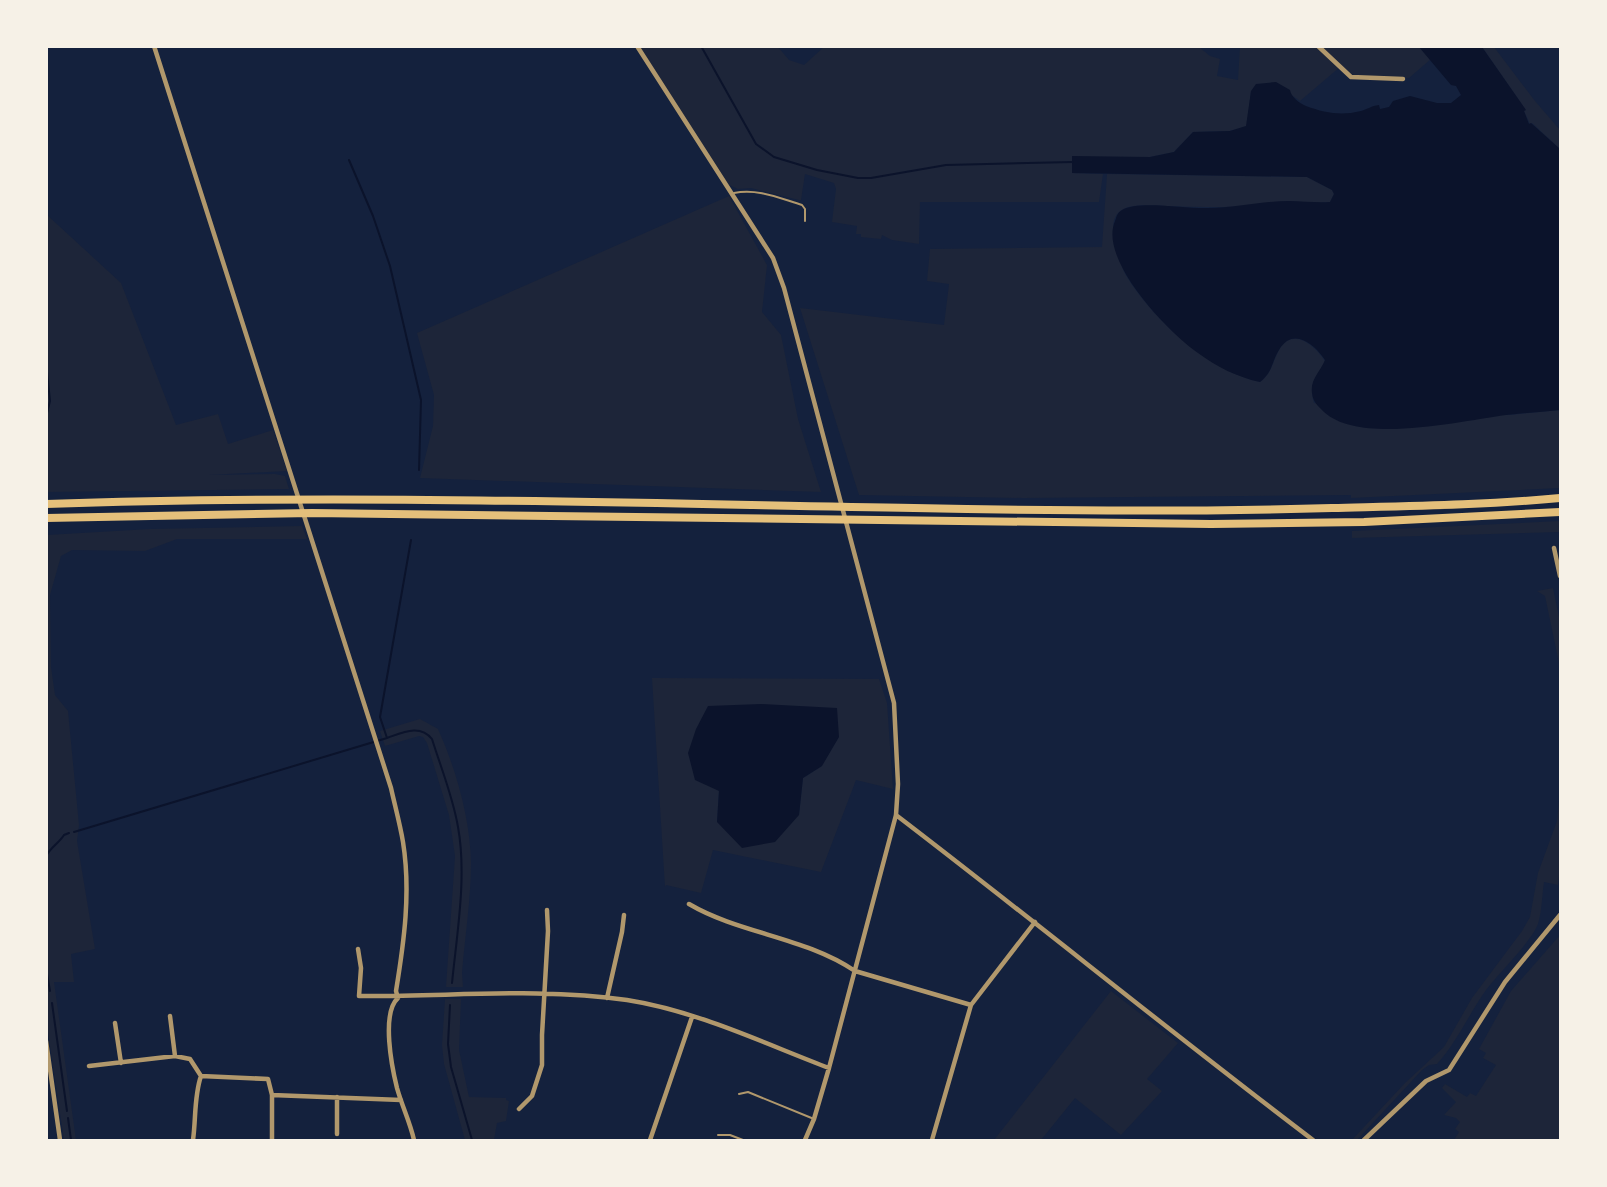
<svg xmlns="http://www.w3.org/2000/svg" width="1607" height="1187" viewBox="0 0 1607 1187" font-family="Poppins,sans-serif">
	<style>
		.green { fill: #1d2539; fill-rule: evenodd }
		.water { fill: #0b132b }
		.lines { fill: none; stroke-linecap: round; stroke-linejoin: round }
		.stream { stroke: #0b132b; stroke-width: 2 }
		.service { stroke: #b1986c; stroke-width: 2 }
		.minor { stroke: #b1986c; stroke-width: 4.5 }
		.motorway { stroke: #e5c07b; stroke-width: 8 }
	</style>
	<rect width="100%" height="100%" fill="#14213d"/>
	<path class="green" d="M 825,46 L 1199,47 L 1210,56 L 1220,59 L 1217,76 L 1238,80 L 1240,47 L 1316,46 L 1340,67 L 1300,101 L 1290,94 L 1251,91 L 1247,126 L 1230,131 L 1193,132 L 1174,152 L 1150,157 L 1121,157 L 1072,173 L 1103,174 L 1099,202 L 920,202 L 919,244 L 892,240 L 882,235 L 881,239 L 861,237 L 861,234 L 856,234 L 857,226 L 832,222 L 836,189 L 834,183 L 805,174 L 801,200 L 799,200 L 751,188 L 738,189 L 727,184 L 640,47 L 778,47 L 789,60 L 804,65 Z
		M 1321,47 L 1419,47 L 1431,59 L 1409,78 L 1358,77 L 1350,73 Z
		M 1482,47 L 1494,47 L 1535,101 L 1560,130 L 1560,149 L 1532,123 L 1530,124 L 1524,111 L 1525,109 Z
		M 1107,174 L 1307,177 L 1332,190 L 1334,194 L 1330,202 C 1276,205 1221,209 1167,206 C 1154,206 1133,203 1122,210 C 1110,217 1113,232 1116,243 C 1119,253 1121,268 1127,277 C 1154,320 1209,371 1260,382 C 1272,373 1272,363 1279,350 C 1293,326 1315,346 1325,361 C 1317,378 1308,382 1314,403 L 1509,415 L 1560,410 L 1560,488 L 1351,498 L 1351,495 L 1023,498 L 859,495 L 800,308 L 944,325 L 949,284 L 927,281 L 930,249 L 1102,247 Z
		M 729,196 L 767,265 L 762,312 L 781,335 L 798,419 L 821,492 L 420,478 L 433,426 L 434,395 L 417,333 Z
		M 46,214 L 121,283 L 176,425 L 218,414 L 228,444 L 273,430 L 287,471 L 208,475 L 275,474 L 285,476 L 289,489 L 47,492 Z
		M 1560,521 L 1560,532 L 1352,538 L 1352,531 Z
		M 302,526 L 307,539 L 177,539 L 145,551 L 72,550 L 61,556 L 50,595 L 51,667 L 55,695 L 68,711 L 79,825 L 77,841 L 95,949 L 71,954 L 74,982 L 54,982 L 76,1140 L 64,1140 L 46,1019 L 47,535 L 150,529 Z
		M 1553,588 L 1560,622 L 1560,668 L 1545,596 L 1537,591 Z
		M 652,678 L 879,679 L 887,703 L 893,789 L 856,780 L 821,872 L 713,850 L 701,893 L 666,885 L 665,887 ZM 822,766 L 803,778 L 799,815 L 717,822 L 719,790 Z
		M 420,719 L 438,729 C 456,769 470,818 471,862 C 471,899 465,936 462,973 L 463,987 L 446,987 L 455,856 L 449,815 L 427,743 L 423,737 L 419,736 L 385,746 L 380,731 Z
		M 1560,792 L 1560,870 L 1558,885 L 1544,882 C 1542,895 1542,911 1538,924 C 1531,942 1499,973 1486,990 C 1469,1014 1457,1042 1437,1064 L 1429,1065 L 1422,1070 L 1357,1140 L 1352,1140 L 1405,1083 L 1444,1047 L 1472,998 L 1522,931 L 1530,917 L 1538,873 L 1557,821 Z
		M 1560,935 L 1560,1140 L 1454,1140 L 1459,1132 L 1455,1129 L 1460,1122 L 1456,1118 L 1444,1115 L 1456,1102 L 1442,1088 L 1445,1084 L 1467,1097 L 1470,1093 L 1476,1096 L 1496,1065 L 1483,1058 L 1486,1053 L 1479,1049 L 1511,991 Z
		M 1111,991 L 1178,1043 L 1147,1079 L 1162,1091 L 1121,1135 L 1075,1098 L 1041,1140 L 994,1140 Z
		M 445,999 L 461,999 L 459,1050 L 469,1097 L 506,1098 L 506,1100 L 509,1101 L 506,1121 L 497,1123 L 494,1140 L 465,1140 L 444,1064 L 442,1045 Z"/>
	<path class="water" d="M 1419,47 L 1482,47 L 1526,110 L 1524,111 L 1529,124 L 1531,123 L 1560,149 L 1560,410 C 1542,412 1524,413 1506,415 C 1460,421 1360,445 1324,412 C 1318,406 1313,402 1312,393 C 1310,380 1320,372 1325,360 C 1315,345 1293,326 1279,350 C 1271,363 1273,372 1260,382 C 1237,377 1217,367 1198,353 C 1169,333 1098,260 1115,221 C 1117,216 1117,213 1122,210 C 1138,200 1187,209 1208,208 C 1235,208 1262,201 1289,201 C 1303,201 1316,203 1330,202 L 1334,194 L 1332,190 L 1307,177 L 1072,173 L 1072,156 L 1150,157 L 1174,152 L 1193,132 L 1230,131 L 1246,126 L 1251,91 L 1256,84 L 1276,82 L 1290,90 C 1291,97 1299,103 1306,106 C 1325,113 1341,116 1361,111 C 1368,109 1371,106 1379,105 L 1380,109 L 1389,107 L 1393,101 L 1410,96 L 1437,103 L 1451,103 L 1461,95 L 1456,86 L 1451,85 Z
		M 761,704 L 837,708 L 839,737 L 822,766 L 803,778 L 799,815 L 775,842 L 742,848 L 717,822 L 719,791 L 695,780 L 688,753 L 696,729 L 708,706 Z"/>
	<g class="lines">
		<path class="stream" d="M 701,46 L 756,144 L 774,157 L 817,170 L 858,178 L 871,178 L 946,165 L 1073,162
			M 349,160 L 373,216 L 390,266 L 421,400 L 419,470
			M 46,362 L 50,401 L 46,417
			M 411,540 L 380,717 L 387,738 C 404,732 420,724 432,739 C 441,768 453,797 458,827 C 467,876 457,933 452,983
			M 74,832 L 387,738
			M 46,856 C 51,847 59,843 64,835 L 69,833
			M 46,968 L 50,991
			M 52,1003 L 67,1111
			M 450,1005 L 448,1044 L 451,1067 L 472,1140
			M 68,1118 L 71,1140"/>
		<path class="service" d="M 734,193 C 757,188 779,198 802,205 L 805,209 L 805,221
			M 739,1094 L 748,1092 L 814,1119
			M 718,1135 L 730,1135 L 743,1140"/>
		<path class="minor" d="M 154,46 L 391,788 C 395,806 400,824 403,842 C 411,892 404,942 396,991 L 398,998 C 381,1013 392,1068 397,1088 C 402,1106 410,1122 414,1140
			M 637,46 L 773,258 L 784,288 L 894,703 L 898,784 L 896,815 L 829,1068 L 814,1119 L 805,1140
			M 1318,46 L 1351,77 L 1403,79
			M 1554,548 L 1560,576
			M 896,815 C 1036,922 1173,1034 1313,1140
			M 689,904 C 740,934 805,937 855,971 L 971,1005
			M 358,949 L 361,968 L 359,996 C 448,997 538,987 627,1000 C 697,1011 763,1043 829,1068
			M 607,998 L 622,932 L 624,915
			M 170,1016 L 175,1056
			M 115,1023 L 121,1063
			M 46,1041 L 60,1140
			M 89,1066 L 175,1056 L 190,1059 L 201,1076
			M 201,1076 L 268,1079 L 272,1095 L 401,1100
			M 519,1109 L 532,1096 L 542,1065 L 542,1035 L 548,931 L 547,910
			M 337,1134 L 337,1097
			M 193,1140 C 196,1119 194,1096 201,1076
			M 272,1140 L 272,1095
			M 650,1140 L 692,1017
			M 932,1140 L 971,1005 L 1035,922
			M 1364,1140 L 1426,1081 L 1449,1070 L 1505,982 L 1560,915"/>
		<path class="motorway" d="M 46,504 C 335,494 625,503 914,508 C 1053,511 1193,512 1332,508 C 1408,506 1485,505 1560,498
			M 46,518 L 312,513 L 1211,524 L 1364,522 L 1560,512"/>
	</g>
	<rect width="1607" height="1187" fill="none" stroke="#f6f1e7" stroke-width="96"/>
</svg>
